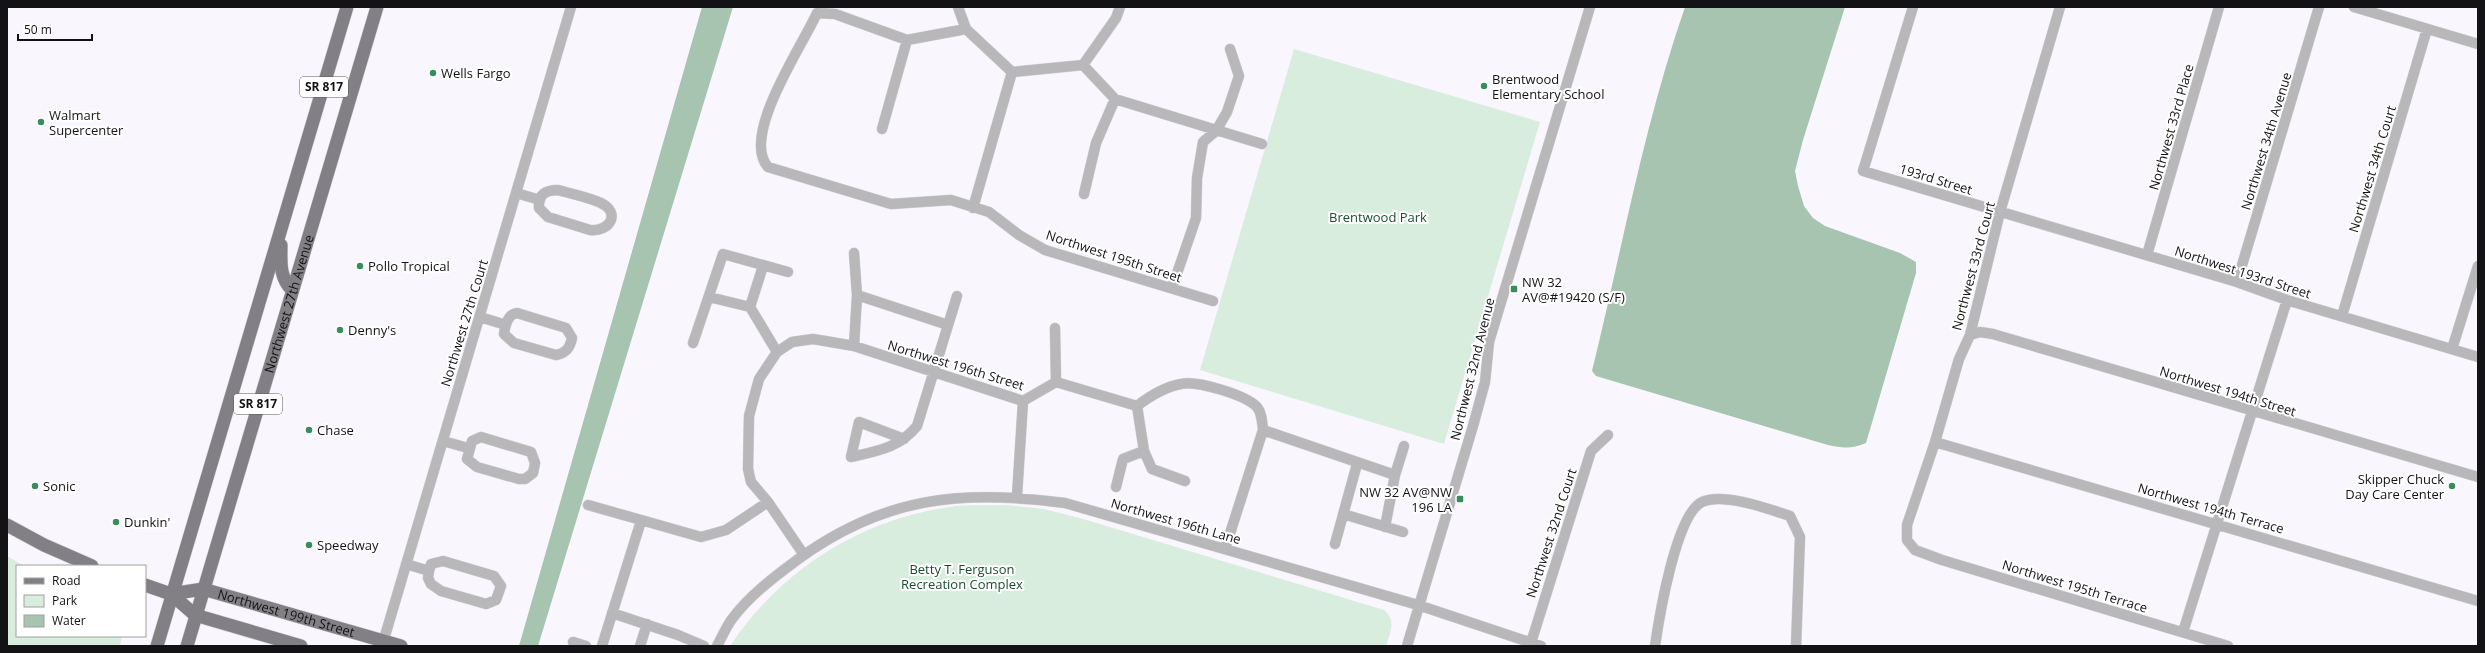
<svg xmlns="http://www.w3.org/2000/svg" width="2485" height="653" viewBox="0 0 2485 653" font-family="'Open Sans',sans-serif">
	<style>
		.green { fill: #d8edde }
		.water { fill: #a6c4af }
		.lines { fill: none; stroke-linecap: round; stroke-linejoin: round }
		.minor-casing { stroke: #d5d2d8; stroke-width: 11 }
		.major-casing { stroke: #d5d2d8; stroke-width: 14 }
		.minor { stroke: #b8b7b9; stroke-width: 10 }
		.major { stroke: #838085; stroke-width: 13 }
		.poi-dot { fill: #3a8c5d; stroke: #fff; stroke-width: 1.5 }
		.labels { text-anchor: middle; stroke-width: 4; stroke-linejoin: round; paint-order: stroke }
		.shield { fill: #fff; stroke: #5a595a; stroke-width: 1 }
		.shield-label { font-size: 12px; font-weight: bold; fill: #131214 }
		.poi-label { font-size: 13px; fill: #131214; stroke: #fff; text-anchor: start }
		.street-label { font-size: 13px; fill: #131214; stroke: #fff }
		.park-label { font-size: 13px; fill: #1a4d30; stroke: #fff }
	</style>
	<rect width="100%" height="100%" fill="#faf6fd"/>
	<path class="green" d="M 1294,49 L 1540,122 L 1444,444 L 1200,370 Z
		M 1006,505 L 1044,509 L 1080,518 L 1384,610 C 1397,621 1390,632 1386,646 L 730,646 C 780,571 859,520 949,507 C 967,504 988,506 1006,505 Z
		M 7,556 L 24,566 L 17,566 L 17,636 L 122,636 L 120,646 L 7,646 Z"/>
	<path class="water" d="M 702,7 L 733,7 L 538,646 L 519,646 Z
		M 1685,7 L 1845,7 L 1803,140 L 1795,171 L 1798,186 L 1804,206 L 1813,218 L 1825,226 L 1900,253 L 1916,262 L 1916,273 L 1866,443 C 1852,449 1842,448 1828,445 L 1596,376 L 1592,371 C 1622,249 1644,125 1685,7 Z"/>
	<g class="lines">
		<g class="minor-casing">
			<path id="minor" d="M 958,7 L 966,29
				M 1913,7 L 1863,171 L 2237,282 L 2287,300 L 2478,357
				M 2060,7 L 2000,212 L 1970,335 L 1959,359 L 1935,442 L 1907,525 L 1907,540 L 1915,550 L 1942,560 L 2228,646
				M 2354,7 L 2478,44
				M 817,13 C 803,45 740,136 768,167 L 891,204 L 951,200 L 989,212 L 1019,235 L 1045,250 L 1213,301
				M 817,13 L 835,14 L 907,40 L 966,29 L 1012,72 L 1083,65 L 1115,99 L 1262,144
				M 1083,65 L 1116,18 L 1120,7
				M 882,129 L 907,40
				M 558,190 C 572,194 588,197 601,203 C 621,213 610,232 590,230 L 548,217 L 539,208 C 538,194 546,190 558,190 Z
				M 516,193 L 540,200
				M 1084,194 L 1096,143 L 1115,99
				M 973,208 L 1012,72
				M 854,253 L 857,295 L 854,346
				M 2147,255 L 2219,7
				M 2237,282 L 2319,7
				M 1172,288 L 1196,218 L 1197,178 L 1203,142 L 1216,131 L 1227,112 L 1239,76 L 1230,49
				M 857,295 L 948,325
				M 709,297 L 750,307 L 777,352
				M 750,307 L 763,266
				M 517,313 L 566,328 L 572,338 C 570,348 566,353 556,355 L 514,343 L 504,334 C 505,326 508,314 517,313 Z
				M 2342,316 L 2427,29
				M 480,317 L 506,325
				M 1055,328 L 1056,382
				M 1970,335 L 1980,332 L 1993,334 L 2478,477
				M 693,343 L 723,254 L 788,272
				M 2452,349 L 2478,266
				M 1137,406 L 1144,451 L 1152,469 L 1185,481
				M 1263,430 L 1395,475 L 1385,527
				M 481,437 L 531,452 L 535,463 L 533,473 L 525,479 L 519,479 L 477,467 L 467,459 L 472,441 Z
				M 904,439 L 859,422 L 851,457 C 877,451 899,448 917,426 L 957,296
				M 443,441 L 468,448
				M 1935,442 L 2478,601
				M 1395,475 L 1404,446
				M 1116,487 L 1123,459 L 1144,451
				M 1017,496 L 1023,401
				M 588,505 L 701,537 L 726,530 L 768,502
				M 1343,514 L 1403,532
				M 1335,544 L 1357,464
				M 804,555 L 768,502 L 751,482 L 748,469 L 749,416 L 759,379 L 777,352 L 792,342 L 813,339 L 854,346 L 1023,401 L 1056,382 L 1137,406 C 1150,396 1164,387 1181,384 C 1196,380 1246,395 1257,407 C 1262,413 1262,422 1263,430 L 1225,549
				M 406,564 L 429,571 L 428,578 L 431,584 L 441,591 L 486,604 L 496,600 L 501,586 L 494,576 L 443,561 L 431,564 L 429,571
				M 612,613 L 678,635 L 704,646
				M 2183,632 L 2287,300
				M 573,642 L 586,646
				M 382,646 L 571,7
				M 602,646 L 641,521
				M 640,646 L 647,624
				M 717,646 C 722,637 726,627 732,619 C 749,596 774,577 797,560 C 883,497 961,489 1065,503 L 1418,605 L 1541,646
				M 1407,646 L 1473,426 L 1485,382 L 1489,342 L 1590,7
				M 1530,646 L 1591,451 L 1608,435
				M 1655,646 C 1659,618 1676,514 1702,502 C 1723,492 1769,509 1790,516 L 1800,537 L 1796,646"/>
		</g>
		<g class="major-casing">
			<g id="major">
				<path d="M 281,245 C 281,262 279,277 292,290"/>
				<path d="M 7,525 L 44,545 L 92,566"/>
				<path d="M 145,585 L 171,594 L 195,615 L 301,646"/>
				<path id="s1" d="M 171,594 L 203,589 L 401,646"/>
				<path d="M 157,646 L 347,7"/>
				<path id="s2" d="M 187,646 L 377,7"/>
			</g>
		</g>
		<use href="#minor" class="minor"/>
		<use href="#major" class="major"/>
	</g>
	<g class="poi-dot">
		<circle cx="433" cy="73" r="4"/>
		<circle cx="1484" cy="86" r="4"/>
		<circle cx="41" cy="122" r="4"/>
		<circle cx="360" cy="266" r="4"/>
		<rect x="1510" y="285" width="8" height="8" rx="2"/>
		<circle cx="340" cy="330" r="4"/>
		<circle cx="309" cy="430" r="4"/>
		<circle cx="35" cy="486" r="4"/>
		<circle cx="2452" cy="486" r="4"/>
		<rect x="1456" y="495" width="8" height="8" rx="2"/>
		<circle cx="116" cy="522" r="4"/>
		<circle cx="309" cy="545" r="4"/>
	</g>
	<g class="labels">
		<g class="shield">
			<rect x="300" y="77" width="48" height="20" rx="3"/>
			<rect x="234" y="394" width="48" height="20" rx="3"/>
		</g>
		<g class="shield-label">
			<text x="324" y="91">SR 817</text>
			<text x="258" y="408">SR 817</text>
		</g>
		<g class="poi-label">
			<text x="441" y="78">Wells Fargo</text>
			<text x="1492" y="84">Brentwood<tspan x="1492" dy="15">Elementary School</tspan></text>
			<text x="49" y="120">Walmart<tspan x="49" dy="15">Supercenter</tspan></text>
			<text x="368" y="271">Pollo Tropical</text>
			<text x="1522" y="287">NW 32<tspan x="1522" dy="15">AV@#19420 (S/F)</tspan></text>
			<text x="348" y="335">Denny's</text>
			<text x="317" y="435">Chase</text>
			<text x="2444" y="484" text-anchor="end">Skipper Chuck<tspan x="2444" dy="15">Day Care Center</tspan></text>
			<text x="43" y="491">Sonic</text>
			<text x="1452" y="497" text-anchor="end">NW 32 AV@NW<tspan x="1452" dy="15">196 LA</tspan></text>
			<text x="124" y="527">Dunkin'</text>
			<text x="317" y="550">Speedway</text>
		</g>
		<g class="street-label">
			<text transform="translate(2171 127) rotate(-74)" y="5">Northwest 33rd Place</text>
			<text transform="translate(2266 141) rotate(-73)" y="5">Northwest 34th Avenue</text>
			<text transform="translate(2372 169) rotate(-73)" y="5">Northwest 34th Court</text>
			<text transform="translate(1936 179) rotate(17)" y="5">193rd Street</text>
			<text transform="translate(1114 256) rotate(18)" y="5">Northwest 195th Street</text>
			<text transform="translate(1973 266) rotate(-75)" y="5">Northwest 33rd Court</text>
			<text transform="translate(2243 272) rotate(18)" y="5">Northwest 193rd Street</text>
			<text dy="5" stroke="none"><textPath href="#s2" startOffset="357">Northwest 27th Avenue</textPath></text>
			<text transform="translate(464 323) rotate(-73)" y="5">Northwest 27th Court</text>
			<text transform="translate(956 365) rotate(17)" y="5">Northwest 196th Street</text>
			<text transform="translate(1472 369) rotate(-76)" y="5">Northwest 32nd Avenue</text>
			<text transform="translate(2228 391) rotate(17)" y="5">Northwest 194th Street</text>
			<text transform="translate(2211 508) rotate(16)" y="5">Northwest 194th Terrace</text>
			<text transform="translate(1176 521) rotate(16)" y="5">Northwest 196th Lane</text>
			<text transform="translate(1551 533) rotate(-72)" y="5">Northwest 32nd Court</text>
			<text transform="translate(2075 586) rotate(17)" y="5">Northwest 195th Terrace</text>
			<text dy="5" stroke="none"><textPath href="#s1" startOffset="119">Northwest 199th Street</textPath></text>
		</g>
		<g class="park-label">
			<text x="1378" y="222">Brentwood Park</text>
			<text x="962" y="574">Betty T. Ferguson<tspan x="962" dy="15">Recreation Complex</tspan></text>
		</g>
	</g>
	<rect width="2485" height="653" fill="none" stroke="#131214" stroke-width="16"/>
	<rect x="16" y="565" width="130" height="72" fill="#ffffff" stroke="#a1a0a1"/>
	<rect x="24" y="578" width="20" height="6" fill="#838085" stroke="#a1a0a1"/>
	<text x="52" y="585" font-size="12" fill="#131214">Road</text>
	<rect x="24" y="595" width="20" height="12" fill="#d8edde" stroke="#a1a0a1"/>
	<text x="52" y="605" font-size="12" fill="#131214">Park</text>
	<rect x="24" y="615" width="20" height="12" fill="#a6c4af" stroke="#a1a0a1"/>
	<text x="52" y="625" font-size="12" fill="#131214">Water</text>
	<path d="M18 34v6h74v-6" fill="none" stroke="#131214" stroke-width="2"/>
	<text x="24" y="34" font-size="12" fill="#131214" stroke="#ffffff" stroke-width="3" paint-order="stroke">50 m</text>
</svg>
